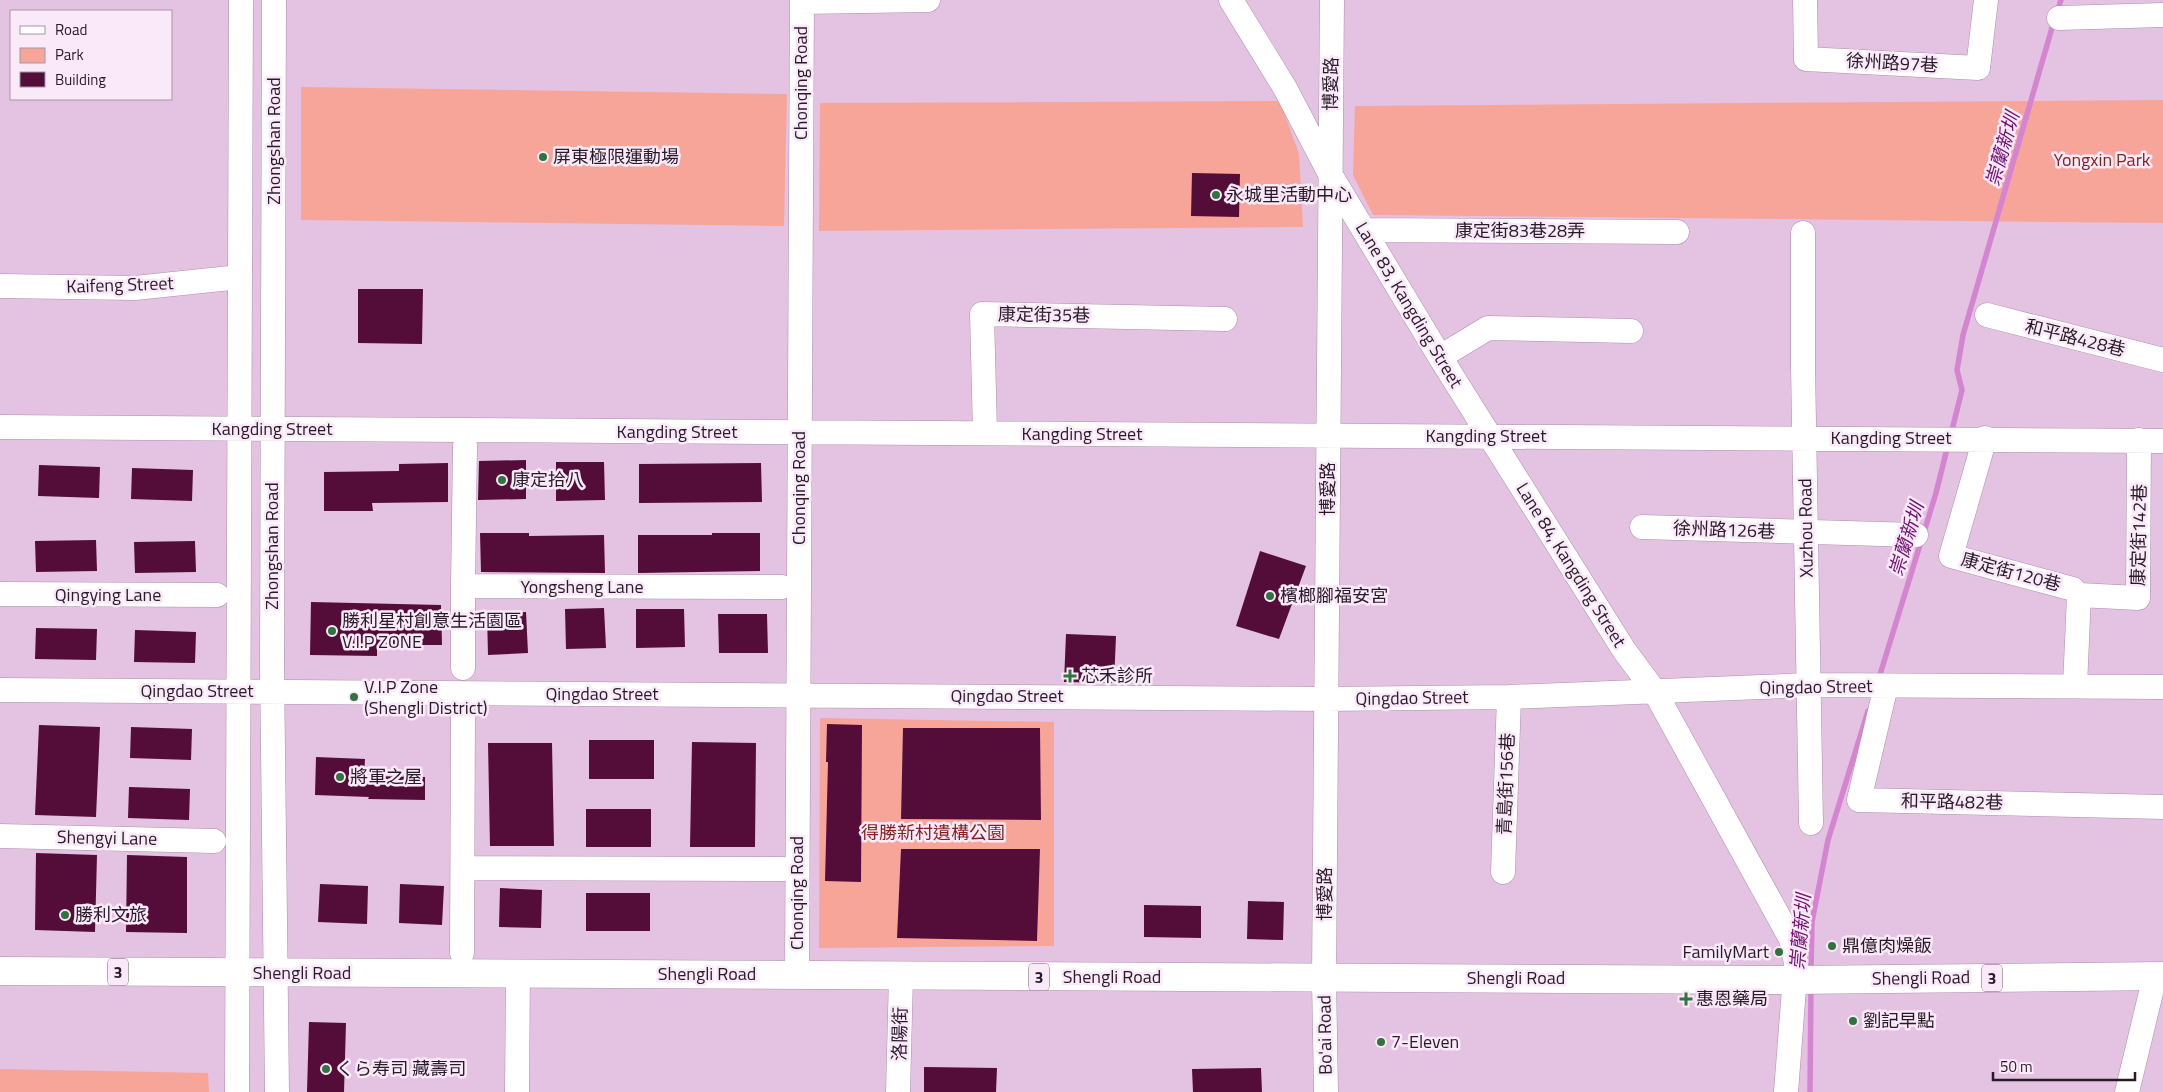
<svg xmlns="http://www.w3.org/2000/svg" width="2163" height="1092" viewBox="0 0 2163 1092" font-family="'Titillium Web','Noto Sans TC','Noto Sans JP',sans-serif">
	<style>
		.green { fill: #f7a599 }
		.lines { fill: none; stroke-linecap: round; stroke-linejoin: round }
		.stream { stroke: #d584d2; stroke-width: 5.5 }
		.building { fill: #540c38 }
		.minor-casing { stroke: #ae8eac; stroke-width: 25 }
		.major-casing { stroke: #ae8eac; stroke-width: 29 }
		.minor { stroke: #fff; stroke-width: 24 }
		.major { stroke: #fff; stroke-width: 28 }
		.poi-dot { fill: #2f733e; stroke: #fae9f9; stroke-width: 2 }
		.labels { text-anchor: middle; stroke-width: 5; stroke-linejoin: round; paint-order: stroke }
		.shield { fill: #fae9f9; stroke: #675966; stroke-width: 1 }
		.shield-label { font-size: 16px; font-weight: bold; fill: #281b27 }
		.street-label { font-size: 18px; fill: #281b27; stroke: #fae9f9 }
		.poi-label { font-size: 18px; fill: #281b27; stroke: #fae9f9; text-anchor: start }
		.park-label { font-size: 18px; fill: #831f19; stroke: #fae9f9 }
		.water-label { font-size: 19px; font-style: italic; fill: #730f73; stroke: #fae9f9 }
	</style>
	<rect width="100%" height="100%" fill="#e4c2e1"/>
	<path class="green" d="M 301,87 L 787,94 L 784,226 L 301,220 Z
		M 2163,100 L 2163,223 L 1373,215 L 1353,175 L 1355,106 Z
		M 1280,101 L 1299,154 L 1303,227 L 819,231 L 820,103 Z
		M 820,718 L 1054,722 L 1054,946 L 819,948 Z
		M 0,1069 L 208,1073 L 209,1092 L 0,1092 Z"/>
	<g class="lines">
		<path class="stream" d="M 2057,12 L 2061,0
			M 1951,434 L 1962,390 L 1957,370 L 1963,335 L 2054,21
			M 1878,681 L 1936,493 L 1948,445
			M 1811,971 L 1812,922 L 1828,840 L 1868,711
			M 1810,1092 L 1811,986"/>
	</g>
	<path class="building" d="M 1192,173 L 1240,174 L 1239,217 L 1191,216 Z
		M 358,289 L 423,289 L 422,344 L 358,343 Z
		M 526,460 L 526,499 L 478,500 L 479,461 Z
		M 556,462 L 604,462 L 605,500 L 556,501 Z
		M 448,463 L 448,502 L 372,503 L 373,511 L 324,511 L 324,472 L 399,471 L 399,464 Z
		M 761,463 L 762,502 L 639,503 L 639,464 Z
		M 39,465 L 100,467 L 99,498 L 38,496 Z
		M 132,468 L 193,470 L 192,501 L 131,499 Z
		M 480,533 L 529,533 L 529,536 L 604,535 L 605,573 L 481,572 Z
		M 712,533 L 760,533 L 760,571 L 638,573 L 638,535 L 712,535 Z
		M 96,540 L 97,571 L 36,572 L 35,541 Z
		M 195,541 L 196,572 L 135,573 L 134,542 Z
		M 1260,551 L 1306,566 L 1279,639 L 1236,626 Z
		M 311,602 L 441,605 L 442,645 L 377,645 L 377,656 L 310,655 Z
		M 604,608 L 606,648 L 566,649 L 565,609 Z
		M 636,609 L 684,609 L 685,647 L 636,648 Z
		M 526,612 L 528,653 L 488,655 L 487,614 Z
		M 718,614 L 767,614 L 768,653 L 719,653 Z
		M 36,628 L 97,629 L 96,660 L 35,659 Z
		M 135,630 L 196,632 L 195,663 L 134,662 Z
		M 1066,634 L 1116,636 L 1114,683 L 1064,682 Z
		M 827,724 L 862,725 L 861,882 L 825,881 L 828,762 L 826,762 Z
		M 39,725 L 100,727 L 96,817 L 35,815 Z
		M 131,727 L 192,729 L 191,760 L 130,758 Z
		M 903,728 L 1040,728 L 1041,820 L 901,819 Z
		M 589,740 L 654,740 L 654,779 L 589,779 Z
		M 692,742 L 756,743 L 755,847 L 690,847 Z
		M 488,743 L 552,743 L 554,846 L 490,846 Z
		M 316,757 L 365,759 L 364,776 L 425,777 L 425,800 L 368,799 L 369,797 L 315,795 Z
		M 129,787 L 190,789 L 189,820 L 128,818 Z
		M 586,809 L 651,809 L 651,847 L 586,847 Z
		M 901,849 L 1040,849 L 1037,941 L 897,938 Z
		M 36,853 L 97,855 L 95,932 L 35,930 Z
		M 127,855 L 187,857 L 187,933 L 126,932 Z
		M 320,884 L 368,886 L 367,924 L 318,922 Z
		M 400,884 L 444,886 L 442,925 L 399,923 Z
		M 500,888 L 542,890 L 541,928 L 499,927 Z
		M 586,893 L 650,893 L 650,931 L 586,931 Z
		M 1248,901 L 1284,902 L 1283,940 L 1247,939 Z
		M 1144,905 L 1201,906 L 1201,938 L 1144,937 Z
		M 309,1022 L 346,1023 L 344,1092 L 307,1092 Z
		M 924,1067 L 997,1068 L 996,1092 L 924,1092 Z
		M 1261,1068 L 1262,1092 L 1193,1092 L 1192,1069 Z"/>
	<g class="lines">
		<g class="minor-casing">
			<path id="minor" d="M 274,0 L 272,665 L 277,1092
				M 1231,0 L 1285,88 L 1330,174 L 1440,357 L 1624,650 L 1655,692 L 1791,939 L 1796,963 L 1786,1092
				M 1805,0 L 1806,59 L 1978,68 L 1986,0
				M 802,2 L 928,0
				M 2059,18 L 2163,15
				M 1364,230 L 1677,232
				M 1803,233 L 1803,366 L 1811,823
				M 0,286 L 135,288 L 240,277
				M 1987,315 L 2163,360
				M 1440,357 L 1488,328 L 1631,331
				M 0,427 L 2163,441
				M 985,433 L 982,314 L 1225,319
				M 1985,438 L 1951,556 L 2073,589
				M 1642,527 L 1916,535
				M 463,586 L 465,446
				M 0,594 L 217,595
				M 463,668 L 463,586 L 782,587
				M 1886,686 L 1859,800 L 2163,807
				M 2075,686 L 2079,595 L 2138,598 L 2139,440
				M 0,690 L 1326,699 L 1509,697 L 1809,685 L 2163,687
				M 0,836 L 214,841
				M 464,868 L 783,869
				M 1503,872 L 1509,697
				M 462,953 L 463,714
				M 797,975 L 802,0
				M 237,1092 L 241,0
				M 517,1092 L 518,973
				M 898,1092 L 901,976
				M 1326,1092 L 1324,978 L 1332,0
				M 2127,1092 L 2155,976"/>
		</g>
		<g class="major-casing">
			<path id="major" d="M 0,971 L 1794,980 L 2163,976"/>
		</g>
		<use href="#minor" class="minor"/>
		<use href="#major" class="major"/>
	</g>
	<g class="poi-dot">
		<circle cx="543" cy="157" r="5"/>
		<circle cx="1216" cy="195" r="5"/>
		<circle cx="502" cy="480" r="5"/>
		<circle cx="1270" cy="596" r="5"/>
		<circle cx="332" cy="631" r="5"/>
		<path d="M1067.5 668.5h5v5h5v5h-5v5h-5v-5h-5v-5h5z"/>
		<circle cx="354" cy="697" r="5"/>
		<circle cx="340" cy="777" r="5"/>
		<circle cx="65" cy="915" r="5"/>
		<circle cx="1832" cy="946" r="5"/>
		<circle cx="1779" cy="952" r="5"/>
		<path d="M1683.5 991.5h5v5h5v5h-5v5h-5v-5h-5v-5h5z"/>
		<circle cx="1853" cy="1021" r="5"/>
		<circle cx="1381" cy="1042" r="5"/>
		<circle cx="326" cy="1069" r="5"/>
	</g>
	<g class="labels">
		<g class="shield">
			<rect x="108" y="958.5" width="20" height="27" rx="4"/>
			<rect x="1029" y="963.5" width="20" height="27" rx="4"/>
			<rect x="1982" y="964.5" width="20" height="27" rx="4"/>
		</g>
		<g class="shield-label">
			<text x="118" y="978">3</text>
			<text x="1039" y="983">3</text>
			<text x="1992" y="984">3</text>
		</g>
		<g class="street-label">
			<text transform="translate(1892 63) rotate(3)" y="6">徐州路97巷</text>
			<text transform="translate(801 83) rotate(-90)" y="6">Chonqing Road</text>
			<text transform="translate(1331 84) rotate(-89)" y="6">博愛路</text>
			<text transform="translate(274 141) rotate(-90)" y="6">Zhongshan Road</text>
			<text x="1520" y="237">康定街83巷28弄</text>
			<text transform="translate(120 285) rotate(-2)" y="6">Kaifeng Street</text>
			<text transform="translate(1409 305) rotate(59)" y="6">Lane 83, Kangding Street</text>
			<text transform="translate(1044 315) rotate(1)" y="6">康定街35巷</text>
			<text transform="translate(2075 338) rotate(14)" y="6">和平路428巷</text>
			<text x="272" y="435">Kangding Street</text>
			<text x="677" y="438">Kangding Street</text>
			<text x="1082" y="440">Kangding Street</text>
			<text x="1486" y="442">Kangding Street</text>
			<text x="1891" y="444">Kangding Street</text>
			<text transform="translate(799 488) rotate(-90)" y="6">Chonqing Road</text>
			<text transform="translate(1328 489) rotate(-90)" y="6">博愛路</text>
			<text transform="translate(1806 528) rotate(-91)" y="6">Xuzhou Road</text>
			<text transform="translate(1724 530) rotate(2)" y="6">徐州路126巷</text>
			<text transform="translate(2139 535) rotate(-89)" y="6">康定街142巷</text>
			<text transform="translate(272 546) rotate(-90)" y="6">Zhongshan Road</text>
			<text transform="translate(1571 565) rotate(58)" y="6">Lane 84, Kangding Street</text>
			<text transform="translate(2011 572) rotate(15)" y="6">康定街120巷</text>
			<text x="582" y="593">Yongsheng Lane</text>
			<text x="108" y="601">Qingying Lane</text>
			<text transform="translate(1816 687) rotate(-1)" y="6">Qingdao Street</text>
			<text x="197" y="697">Qingdao Street</text>
			<text x="602" y="700">Qingdao Street</text>
			<text x="1007" y="702">Qingdao Street</text>
			<text transform="translate(1412 698) rotate(-1)" y="6">Qingdao Street</text>
			<text transform="translate(1506 784) rotate(-88)" y="6">青島街156巷</text>
			<text transform="translate(1952 802) rotate(1)" y="6">和平路482巷</text>
			<text transform="translate(107 838) rotate(1)" y="6">Shengyi Lane</text>
			<text transform="translate(797 893) rotate(-90)" y="6">Chonqing Road</text>
			<text transform="translate(1325 894) rotate(-90)" y="6">博愛路</text>
			<text x="302" y="979">Shengli Road</text>
			<text x="707" y="980">Shengli Road</text>
			<text x="1112" y="983">Shengli Road</text>
			<text x="1516" y="984">Shengli Road</text>
			<text transform="translate(1921 978) rotate(-1)" y="6">Shengli Road</text>
			<text transform="translate(900 1034) rotate(-89)" y="6">洛陽街</text>
			<text transform="translate(1325 1035) rotate(-91)" y="6">Bo'ai Road</text>
		</g>
		<g class="poi-label">
			<text x="553" y="163">屏東極限運動場</text>
			<text x="1226" y="201">永城里活動中心</text>
			<text x="512" y="486">康定拾八</text>
			<text x="1280" y="602">檳榔腳福安宮</text>
			<text x="342" y="627">勝利星村創意生活園區<tspan x="342" dy="21">V.I.P ZONE</tspan></text>
			<text x="1081" y="682">芯禾診所</text>
			<text x="364" y="693">V.I.P Zone<tspan x="364" dy="21">(Shengli District)</tspan></text>
			<text x="350" y="783">將軍之屋</text>
			<text x="75" y="921">勝利文旅</text>
			<text x="1842" y="952">鼎億肉燥飯</text>
			<text x="1769" y="958" text-anchor="end">FamilyMart</text>
			<text x="1696" y="1005">惠恩藥局</text>
			<text x="1863" y="1027">劉記早點</text>
			<text x="1391" y="1048">7-Eleven</text>
			<text x="336" y="1075">くら寿司 藏壽司</text>
		</g>
		<g class="park-label">
			<text x="2102" y="166">Yongxin Park</text>
			<text x="933" y="839">得勝新村遺構公園</text>
		</g>
		<g class="water-label">
			<text transform="translate(2002 149) rotate(-74)" y="7">崇蘭新圳</text>
			<text transform="translate(1906 539) rotate(-73)" y="7">崇蘭新圳</text>
			<text transform="translate(1800 932) rotate(-85)" y="7">崇蘭新圳</text>
		</g>
	</g>
	<rect x="10" y="10" width="162" height="90" fill="#fae9f9" stroke="#a697a5"/>
	<rect x="20" y="26" width="25" height="8" fill="#ffffff" stroke="#a697a5"/>
	<text x="55" y="35" font-size="15" fill="#281b27">Road</text>
	<rect x="20" y="48" width="25" height="15" fill="#f7a599" stroke="#a697a5"/>
	<text x="55" y="60" font-size="15" fill="#281b27">Park</text>
	<rect x="20" y="72" width="25" height="15" fill="#540c38" stroke="#a697a5"/>
	<text x="55" y="85" font-size="15" fill="#281b27">Building</text>
	<path d="M1993 1072v8h142v-8" fill="none" stroke="#281b27" stroke-width="2.5"/>
	<text x="2000" y="1072" font-size="15" fill="#281b27" stroke="#fae9f9" stroke-width="4" paint-order="stroke">50 m</text>
</svg>
